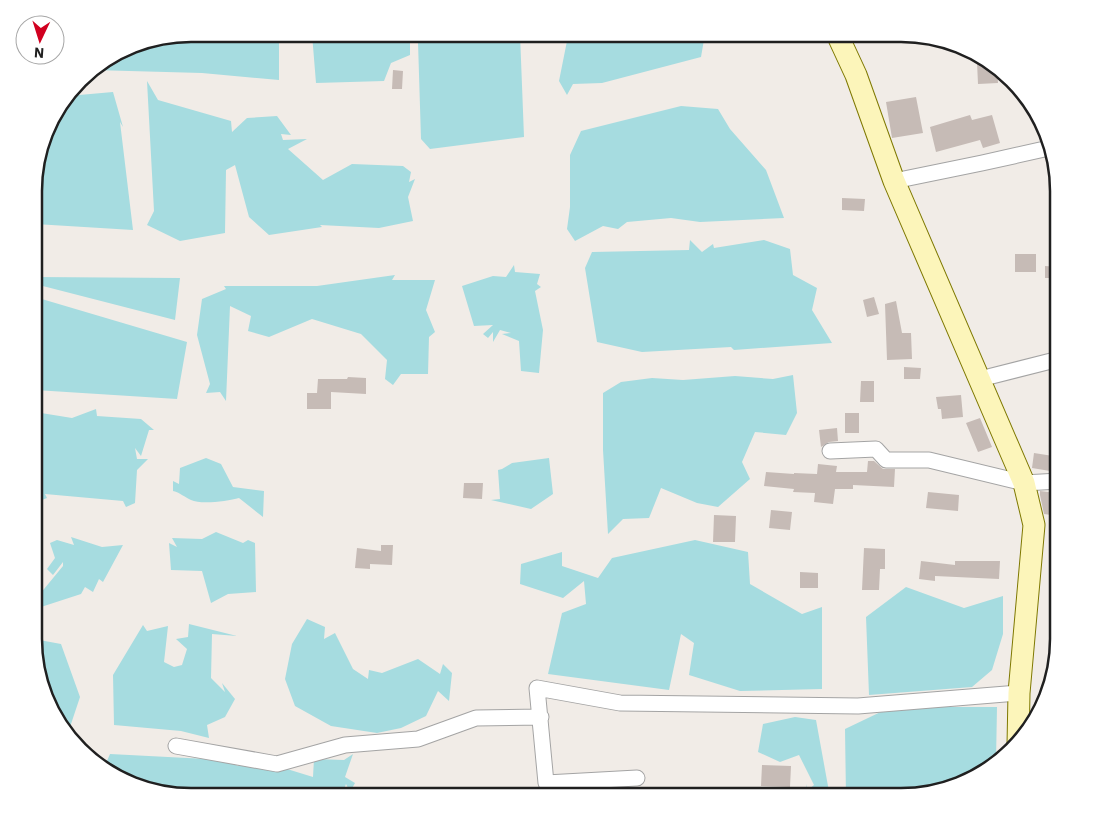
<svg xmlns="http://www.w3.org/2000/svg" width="1093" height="831" viewBox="0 0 1093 831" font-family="'IBM Plex Sans',sans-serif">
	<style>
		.water { fill: #a6dce0 }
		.building { fill: #c6bbb6 }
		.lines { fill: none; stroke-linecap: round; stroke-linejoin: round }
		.minor-casing { stroke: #a4a4a4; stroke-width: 17 }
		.secondary-casing { stroke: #7e7801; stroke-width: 23 }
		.minor { stroke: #fff; stroke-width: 15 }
		.secondary { stroke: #fcf5ba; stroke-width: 21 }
		.rim { fill: none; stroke: #202020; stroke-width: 2.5 }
	</style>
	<rect width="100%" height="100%" fill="#f1ece7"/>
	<path class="water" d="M 192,34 L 279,34 L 279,80 L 202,73 L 93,70 L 141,42 Z
		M 312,34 L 410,34 L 410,55 L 391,63 L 384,81 L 316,83 Z
		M 423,34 L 520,34 L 524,137 L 430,149 L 421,139 L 418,42 L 424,38 Z
		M 651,34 L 705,34 L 701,57 L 602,83 L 573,84 L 567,95 L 559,81 L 568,36 L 651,35 Z
		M 147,81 L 158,100 L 231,121 L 232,132 L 247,118 L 277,116 L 291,135 L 281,134 L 283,140 L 307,139 L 288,149 L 323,180 L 352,164 L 403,166 L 411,172 L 409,182 L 415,179 L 408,197 L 413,221 L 379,228 L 320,225 L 322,227 L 269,235 L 249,217 L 235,165 L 226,170 L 225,233 L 180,241 L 147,225 L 154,211 Z
		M 113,92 L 123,127 L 120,122 L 133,230 L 35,224 L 35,171 L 55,113 L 68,96 Z
		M 681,106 L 718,109 L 730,129 L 766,170 L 784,218 L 700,222 L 671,218 L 627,222 L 618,229 L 603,226 L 575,241 L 567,229 L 570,207 L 570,155 L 581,131 Z
		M 690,240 L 702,252 L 713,244 L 714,248 L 764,240 L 790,249 L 793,275 L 817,288 L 812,310 L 832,343 L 734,350 L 731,347 L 642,352 L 597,342 L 585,268 L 592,252 L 689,250 Z
		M 514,265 L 515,272 L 540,274 L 537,284 L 541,287 L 535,291 L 543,330 L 539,373 L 521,371 L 519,341 L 502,334 L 511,333 L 500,330 L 493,342 L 493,332 L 488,338 L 483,334 L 493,325 L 474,326 L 462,286 L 493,276 L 506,277 Z
		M 395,275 L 392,280 L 435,280 L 426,310 L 435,332 L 429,337 L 428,374 L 401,374 L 393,385 L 385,379 L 387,360 L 361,334 L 312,319 L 269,337 L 248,331 L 251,316 L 230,306 L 226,401 L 220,392 L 206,393 L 210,384 L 197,335 L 202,299 L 226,289 L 224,286 L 317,286 Z
		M 35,277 L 180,278 L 175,320 L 35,284 Z
		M 35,297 L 187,342 L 177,399 L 35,390 Z
		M 793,375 L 797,413 L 786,435 L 755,432 L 742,462 L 750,479 L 718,507 L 697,503 L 661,488 L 649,518 L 623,519 L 608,534 L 603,450 L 603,393 L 621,382 L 652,378 L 683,380 L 735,376 L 773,379 Z
		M 96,409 L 97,416 L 141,419 L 154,430 L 149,430 L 141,456 L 135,448 L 137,459 L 148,459 L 137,470 L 135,503 L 126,507 L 123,501 L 45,494 L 47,498 L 34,503 L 35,412 L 72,418 Z
		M 206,458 L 221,464 L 233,487 L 264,491 L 263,517 L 239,498 C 228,501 201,505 191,500 C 184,497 181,493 173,491 L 173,481 L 179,484 L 180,468 Z
		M 549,458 L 553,494 L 531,509 L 491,500 L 500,499 L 498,470 L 502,469 L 512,463 Z
		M 216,532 L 243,543 L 248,540 L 255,543 L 256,592 L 228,594 L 211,603 L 202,571 L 171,570 L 169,543 L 177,547 L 172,538 L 202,539 Z
		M 71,537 L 102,547 L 123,545 L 103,582 L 99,579 L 93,592 L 85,587 L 81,594 L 41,607 L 35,600 L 63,566 L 63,562 L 53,575 L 47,569 L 55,558 L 50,543 L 57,540 L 74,545 Z
		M 695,540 L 748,552 L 750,584 L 802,614 L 822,607 L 822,689 L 740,691 L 689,675 L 694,643 L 681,634 L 669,690 L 548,674 L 562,613 L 586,604 L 584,581 L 563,598 L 520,584 L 521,564 L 562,552 L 562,566 L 598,578 L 612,558 Z
		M 906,587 L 964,608 L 1003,596 L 1003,634 L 992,670 L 972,687 L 869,695 L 866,617 Z
		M 307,619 L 325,627 L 324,639 L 335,633 L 353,669 L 368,679 L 369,670 L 382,673 L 418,659 L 440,674 L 443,664 L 452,673 L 449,701 L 438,691 L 426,716 L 401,728 L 377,733 L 331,726 L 295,706 L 285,679 L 292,644 Z
		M 189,624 L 237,636 L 212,634 L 211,678 L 225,692 L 222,683 L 235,699 L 225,717 L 207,725 L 209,738 L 181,731 L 114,725 L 113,675 L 143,625 L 147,631 L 168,626 L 164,662 L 174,667 L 182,665 L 187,649 L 176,639 L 188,637 Z
		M 34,639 L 61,644 L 80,697 L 68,733 L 50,709 L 34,650 Z
		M 891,707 L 997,707 L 996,761 L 971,781 L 901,797 L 846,797 L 845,729 Z
		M 795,717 L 816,720 L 830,797 L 808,797 L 806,784 L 808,790 L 814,785 L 799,755 L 780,762 L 758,752 L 763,724 Z
		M 110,754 L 226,760 L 238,766 L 239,764 L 287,769 L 313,777 L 314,759 L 344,760 L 353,754 L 345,777 L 355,783 L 350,792 L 346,784 L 341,797 L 182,797 L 132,785 L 104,768 Z"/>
	<path class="building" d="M 987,61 L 997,68 L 998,83 L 978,84 L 977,62 Z
		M 393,70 L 403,71 L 402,89 L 392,89 Z
		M 916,97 L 923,133 L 892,138 L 886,102 Z
		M 970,115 L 972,120 L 992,115 L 1000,143 L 983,148 L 980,140 L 936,152 L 930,127 Z
		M 842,198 L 865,199 L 864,211 L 842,210 Z
		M 1015,254 L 1036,254 L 1036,272 L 1015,272 Z
		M 1045,266 L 1059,267 L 1059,278 L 1045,278 Z
		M 874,297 L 879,314 L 867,317 L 863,300 Z
		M 896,301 L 902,333 L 911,333 L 912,359 L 887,360 L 885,304 Z
		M 904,367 L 921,368 L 920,379 L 904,379 Z
		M 348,377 L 366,378 L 366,394 L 331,392 L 331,409 L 307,409 L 307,393 L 317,393 L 318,379 L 347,379 Z
		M 861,381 L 874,381 L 874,402 L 860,402 Z
		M 961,395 L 963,417 L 942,419 L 941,409 L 938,409 L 936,397 Z
		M 845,413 L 859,413 L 859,433 L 845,433 Z
		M 980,418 L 992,447 L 978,452 L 966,423 Z
		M 837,428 L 838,441 L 829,442 L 821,447 L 819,430 Z
		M 1034,453 L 1053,456 L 1050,471 L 1032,468 Z
		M 868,461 L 874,461 L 883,469 L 895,469 L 894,487 L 853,485 L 853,489 L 835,489 L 833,504 L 814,502 L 815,493 L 793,492 L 794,489 L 764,486 L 766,472 L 794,474 L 794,473 L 817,474 L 818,464 L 837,466 L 836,472 L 867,472 Z
		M 464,483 L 483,483 L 482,499 L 463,498 Z
		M 1040,491 L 1056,493 L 1051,515 L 1044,514 L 1040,495 Z
		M 928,492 L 959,495 L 958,511 L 926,508 Z
		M 771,510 L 792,512 L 790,530 L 769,528 Z
		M 714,515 L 736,516 L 735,542 L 713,542 Z
		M 381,545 L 393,545 L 392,565 L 370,564 L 370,569 L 355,568 L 357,548 L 381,551 Z
		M 864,548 L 885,549 L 885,569 L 880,569 L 879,590 L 862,590 Z
		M 921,561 L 955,565 L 955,561 L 1000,561 L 999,579 L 935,576 L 935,581 L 919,579 Z
		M 800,572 L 818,573 L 818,588 L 800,588 Z
		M 762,765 L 791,766 L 790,787 L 761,786 Z"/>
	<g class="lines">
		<g class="minor-casing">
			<path id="minor" d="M 894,181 L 982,163 L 1049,148
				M 980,379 L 1059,359
				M 830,451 L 876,449 L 886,460 L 929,460 L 1024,483 L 1059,481
				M 176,746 L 277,764 L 345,745 L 418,739 L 476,718 L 541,717
				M 637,778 L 546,783 L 537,688 L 620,703 L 858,706 L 1019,693"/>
		</g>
		<g class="secondary-casing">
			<path id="secondary" d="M 837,34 L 856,75 L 894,181 L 1024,483 L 1034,525 L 1019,693 L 1018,745"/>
		</g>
		<use href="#minor" class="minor"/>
		<use href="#secondary" class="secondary"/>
	</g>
	<path d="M0 0H1093V831H0ZM191 42H901A149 149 0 0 1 1050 191V639A149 149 0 0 1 901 788H191A149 149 0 0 1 42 639V191A149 149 0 0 1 191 42Z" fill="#fff" fill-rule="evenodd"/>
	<path class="rim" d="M191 42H901A149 149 0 0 1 1050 191V639A149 149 0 0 1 901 788H191A149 149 0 0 1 42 639V191A149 149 0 0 1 191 42Z"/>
	<g transform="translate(40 40) rotate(184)"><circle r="24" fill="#ffffff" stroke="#a6a6a6"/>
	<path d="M0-4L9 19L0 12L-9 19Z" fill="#d10020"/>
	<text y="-8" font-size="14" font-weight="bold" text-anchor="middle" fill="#202020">N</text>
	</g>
</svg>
